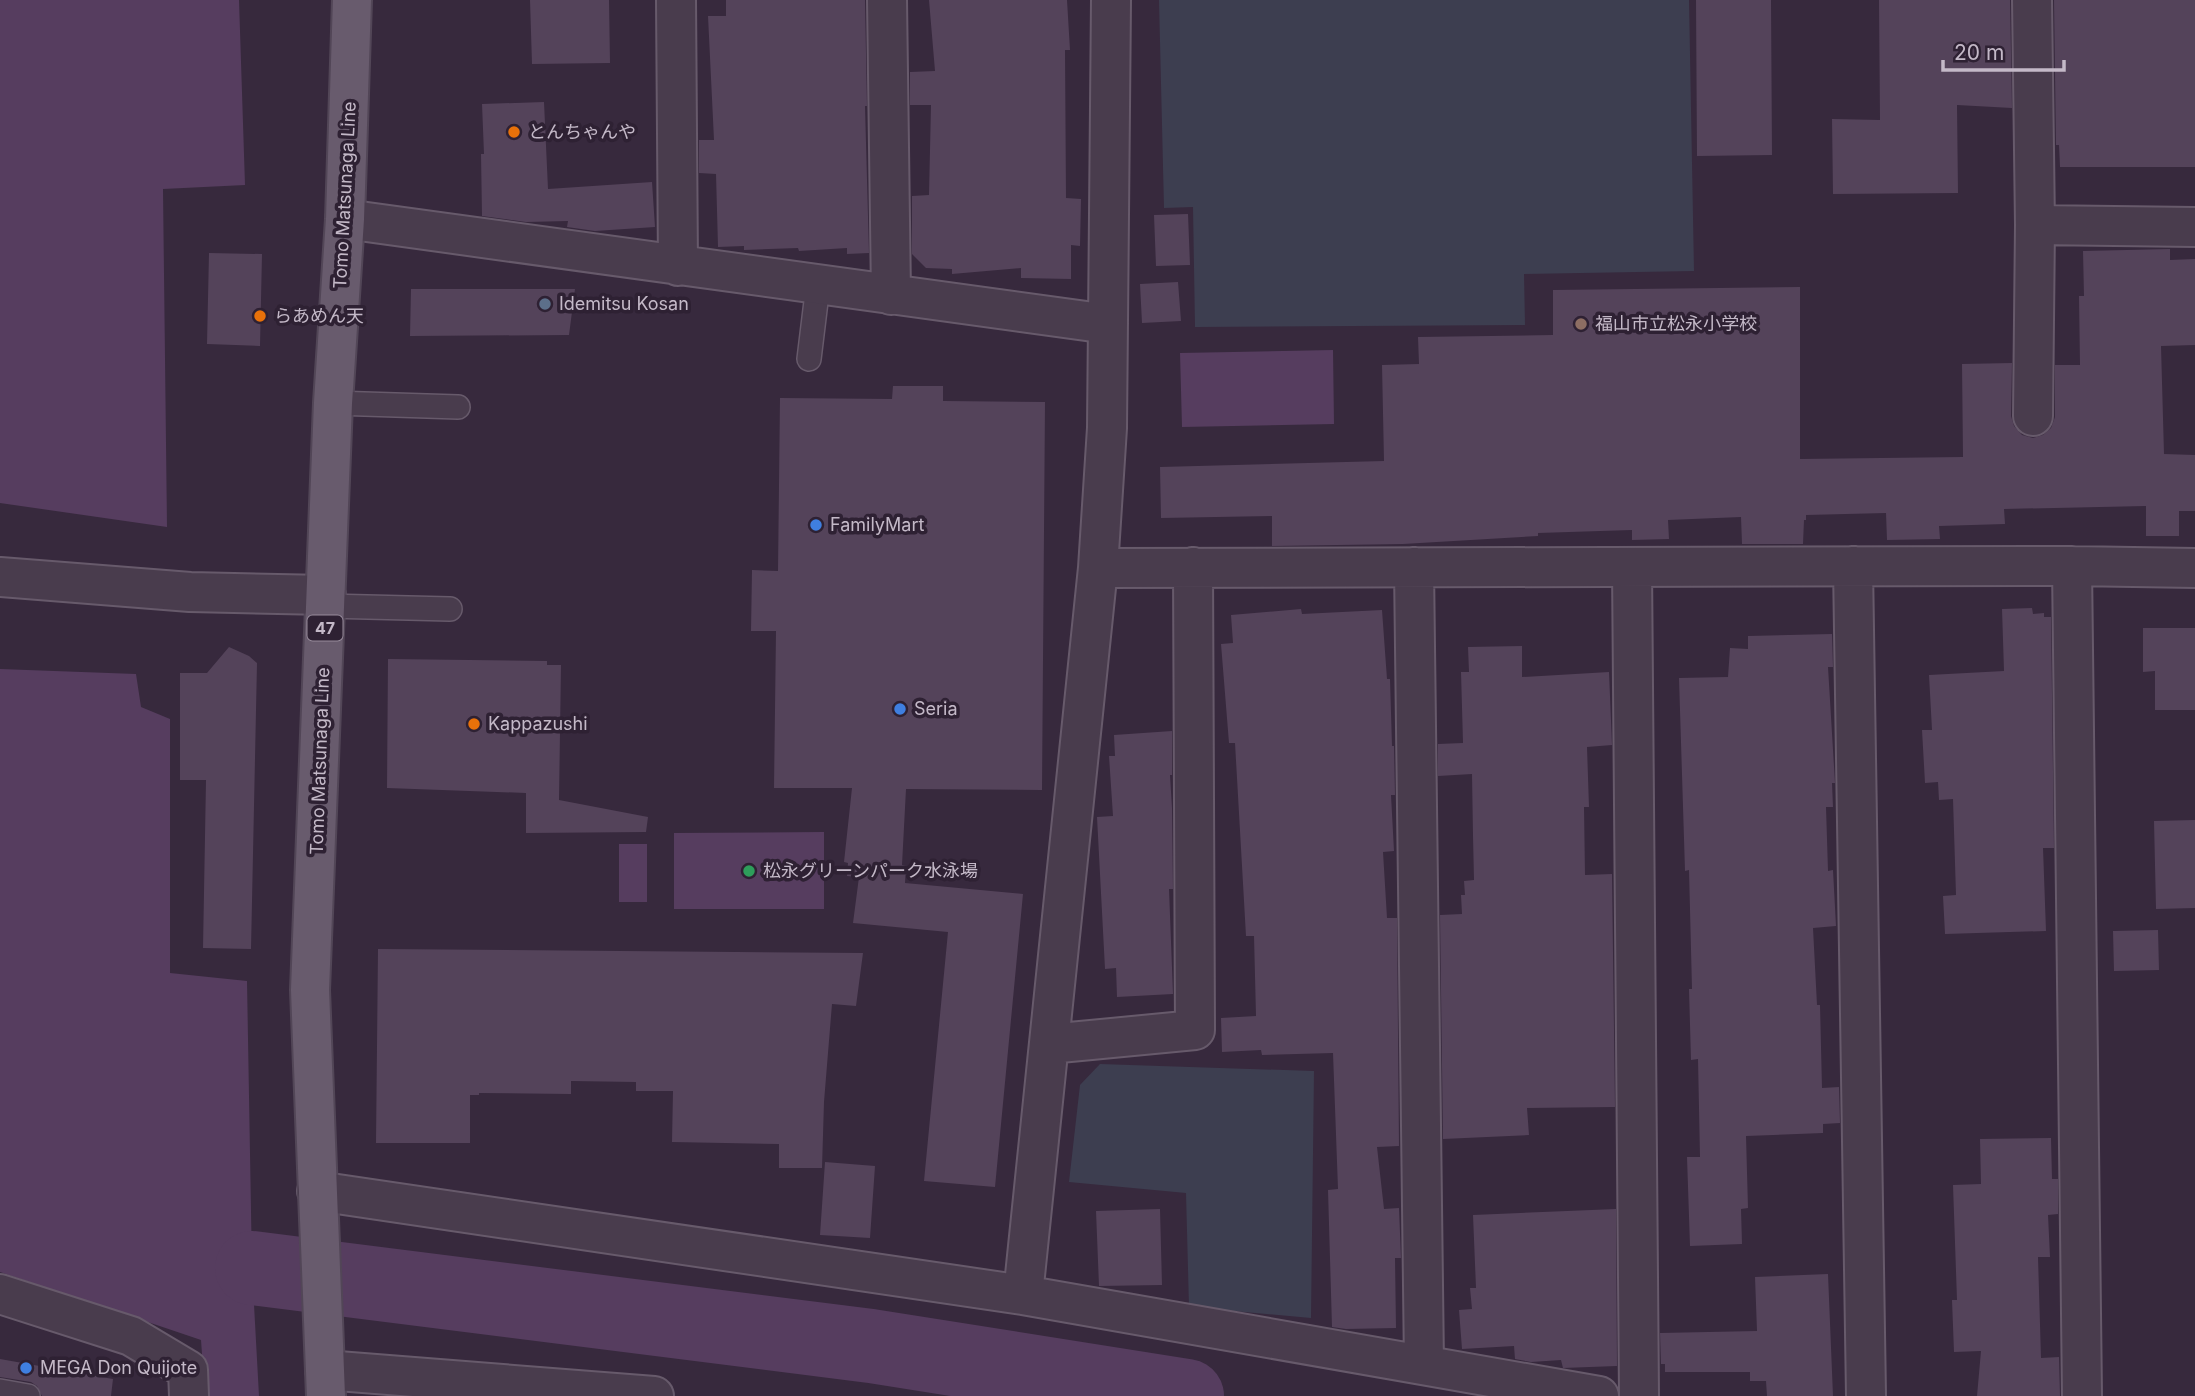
<svg xmlns="http://www.w3.org/2000/svg" width="2195" height="1396" viewBox="0 0 2195 1396" font-family="Inter,'Noto Sans JP',sans-serif">
	<style>
		.green { fill: #3d3e50 }
		.water { fill: #563d5f }
		.lines { fill: none; stroke-linecap: round; stroke-linejoin: round }
		.river { stroke: #563d5f; stroke-width: 74 }
		.building { fill: #54435a }
		.service-casing { stroke: #675a6b; stroke-width: 26 }
		.minor-casing { stroke: #675a6b; stroke-width: 42 }
		.tertiary-casing { stroke: #675a6b; stroke-width: 42 }
		.primary-casing { stroke: #524657; stroke-width: 42 }
		.service { stroke: #493c4d; stroke-width: 23 }
		.minor { stroke: #493c4d; stroke-width: 38 }
		.tertiary { stroke: #493c4d; stroke-width: 38 }
		.primary { stroke: #685b6d; stroke-width: 38 }
		.food-dot { fill: #e8710a; stroke: #2e2133; stroke-width: 2.5 }
		.service-dot { fill: #5c6f8a; stroke: #2e2133; stroke-width: 2.5 }
		.education-dot { fill: #8d6e63; stroke: #2e2133; stroke-width: 2.5 }
		.shop-dot { fill: #3f7fe0; stroke: #2e2133; stroke-width: 2.5 }
		.leisure-dot { fill: #2e9e5b; stroke: #2e2133; stroke-width: 2.5 }
		.labels { text-anchor: middle; stroke-width: 7; stroke-linejoin: round; paint-order: stroke }
		.shield { fill: #2e2133; stroke: #978b9b; stroke-width: 2 }
		.shield-label { font-size: 16px; font-weight: bold; fill: #c4b9c8 }
		.poi-label { font-size: 18px; fill: #c4b9c8; stroke: #2e2133; text-anchor: start }
		.street-label { font-size: 18px; fill: #c4b9c8; stroke: #2e2133 }
	</style>
	<rect width="100%" height="100%" fill="#37293d"/>
	<path class="green" d="M 1159,0 L 1689,0 L 1694,271 L 1524,274 L 1525,325 L 1195,327 L 1193,207 L 1164,208 Z
		M 1100,1064 L 1314,1071 L 1311,1318 L 1189,1307 L 1186,1193 L 1069,1182 L 1080,1085 Z"/>
	<path class="water" d="M 0,0 L 239,0 L 245,185 L 163,189 L 167,527 L 0,503 Z
		M 1333,350 L 1334,424 L 1182,427 L 1180,353 Z
		M 0,669 L 136,674 L 141,707 L 170,719 L 170,973 L 247,981 L 252,1268 L 259,1396 L 205,1396 L 201,1340 L 0,1272 Z
		M 824,832 L 824,909 L 674,909 L 674,833 Z
		M 619,844 L 647,844 L 647,902 L 619,902 Z"/>
	<g class="lines">
		<path class="river" d="M 252,1268 L 871,1346 L 1187,1396"/>
	</g>
	<path class="building" d="M 530,0 L 609,0 L 610,63 L 532,64 Z
		M 726,0 L 865,0 L 867,106 L 865,106 L 869,253 L 847,254 L 847,248 L 799,251 L 798,248 L 744,250 L 744,246 L 718,247 L 716,174 L 699,173 L 699,140 L 714,140 L 708,16 L 726,16 Z
		M 929,0 L 1067,0 L 1070,50 L 1065,50 L 1066,198 L 1081,199 L 1080,246 L 1071,245 L 1071,279 L 1021,278 L 1021,268 L 952,274 L 952,269 L 926,268 L 912,254 L 912,196 L 929,195 L 931,105 L 910,105 L 910,72 L 935,71 Z
		M 1696,0 L 1771,0 L 1772,155 L 1697,156 Z
		M 1879,0 L 2010,0 L 2012,108 L 1957,105 L 1958,193 L 1833,194 L 1832,119 L 1880,120 Z
		M 2054,0 L 2195,0 L 2195,167 L 2060,167 L 2059,145 L 2056,145 Z
		M 544,102 L 548,189 L 652,182 L 655,227 L 595,231 L 567,227 L 568,221 L 526,222 L 482,216 L 481,154 L 484,154 L 482,104 Z
		M 1188,214 L 1190,265 L 1156,266 L 1154,215 Z
		M 2170,249 L 2170,260 L 2195,259 L 2195,345 L 2161,346 L 2164,454 L 2195,455 L 2195,511 L 2179,511 L 2179,536 L 2146,536 L 2146,506 L 2004,509 L 2005,524 L 1939,526 L 1940,539 L 1887,540 L 1886,513 L 1806,515 L 1806,520 L 1804,520 L 1803,544 L 1742,544 L 1741,517 L 1668,520 L 1669,539 L 1632,540 L 1632,530 L 1538,533 L 1538,536 L 1403,544 L 1272,546 L 1272,516 L 1161,518 L 1160,467 L 1384,461 L 1382,365 L 1419,364 L 1418,337 L 1553,335 L 1553,290 L 1800,287 L 1800,459 L 1963,457 L 1962,364 L 2012,363 L 2011,416 L 2014,426 L 2022,435 L 2033,438 L 2043,435 L 2051,428 L 2055,417 L 2055,365 L 2080,365 L 2079,296 L 2084,296 L 2083,251 Z
		M 209,253 L 262,254 L 260,346 L 207,344 Z
		M 1178,282 L 1181,321 L 1142,323 L 1140,284 Z
		M 411,289 L 575,289 L 569,335 L 410,336 Z
		M 893,386 L 943,386 L 943,401 L 1045,402 L 1042,790 L 906,789 L 902,865 L 906,866 L 905,883 L 1023,894 L 995,1187 L 924,1181 L 948,932 L 853,923 L 859,877 L 847,876 L 848,863 L 844,862 L 852,788 L 774,788 L 776,631 L 751,631 L 752,570 L 778,571 L 780,398 L 892,399 Z
		M 2032,608 L 2033,614 L 2044,613 L 2044,617 L 2051,617 L 2054,848 L 2043,848 L 2046,931 L 1945,934 L 1943,896 L 1956,895 L 1953,799 L 1939,800 L 1938,782 L 1925,783 L 1922,730 L 1932,730 L 1929,675 L 2004,671 L 2002,609 Z
		M 1301,609 L 1302,614 L 1382,610 L 1387,679 L 1390,679 L 1392,746 L 1394,746 L 1395,795 L 1391,795 L 1394,851 L 1383,852 L 1387,918 L 1397,918 L 1399,1146 L 1377,1147 L 1384,1209 L 1399,1208 L 1401,1258 L 1395,1258 L 1396,1328 L 1346,1329 L 1332,1327 L 1328,1190 L 1338,1189 L 1333,1053 L 1262,1055 L 1261,1050 L 1222,1052 L 1221,1018 L 1256,1016 L 1254,936 L 1246,936 L 1235,743 L 1229,743 L 1221,644 L 1233,643 L 1231,615 Z
		M 2143,628 L 2195,628 L 2195,710 L 2155,710 L 2155,671 L 2143,672 Z
		M 1832,634 L 1833,667 L 1828,667 L 1835,783 L 1832,783 L 1833,807 L 1826,807 L 1828,871 L 1833,870 L 1836,926 L 1813,928 L 1817,1005 L 1820,1005 L 1822,1088 L 1839,1087 L 1840,1123 L 1823,1124 L 1823,1133 L 1746,1136 L 1748,1208 L 1741,1209 L 1742,1244 L 1690,1246 L 1687,1157 L 1700,1157 L 1698,1059 L 1691,1060 L 1689,989 L 1692,989 L 1689,870 L 1685,871 L 1679,678 L 1728,677 L 1730,648 L 1748,649 L 1748,636 Z
		M 1522,646 L 1522,677 L 1609,672 L 1612,745 L 1587,747 L 1589,807 L 1584,807 L 1585,875 L 1612,874 L 1615,1107 L 1527,1108 L 1529,1135 L 1443,1139 L 1440,915 L 1462,914 L 1461,895 L 1465,895 L 1464,881 L 1474,880 L 1473,836 L 1472,774 L 1438,776 L 1438,744 L 1463,743 L 1461,672 L 1469,672 L 1468,647 Z
		M 229,647 L 249,656 L 257,663 L 251,949 L 203,948 L 206,780 L 180,780 L 180,673 L 207,673 Z
		M 388,659 L 547,661 L 547,665 L 561,665 L 559,800 L 648,817 L 646,832 L 526,833 L 526,793 L 387,788 Z
		M 1172,731 L 1172,775 L 1170,775 L 1172,808 L 1173,889 L 1169,889 L 1173,994 L 1117,997 L 1116,968 L 1105,969 L 1097,817 L 1113,816 L 1109,756 L 1115,756 L 1114,735 Z
		M 2195,820 L 2195,908 L 2156,909 L 2154,821 Z
		M 2158,930 L 2159,970 L 2114,971 L 2113,931 Z
		M 378,949 L 863,953 L 856,1006 L 832,1004 L 824,1102 L 822,1168 L 779,1168 L 779,1144 L 672,1142 L 673,1091 L 636,1091 L 636,1082 L 571,1081 L 571,1094 L 479,1093 L 479,1095 L 470,1095 L 470,1143 L 376,1143 Z
		M 2051,1138 L 2052,1179 L 2058,1179 L 2058,1214 L 2048,1215 L 2050,1257 L 2038,1257 L 2041,1358 L 2059,1357 L 2060,1396 L 1977,1396 L 1981,1351 L 1954,1352 L 1952,1300 L 1957,1300 L 1953,1185 L 1981,1184 L 1980,1139 Z
		M 825,1162 L 875,1166 L 870,1238 L 820,1235 Z
		M 1160,1209 L 1162,1285 L 1099,1286 L 1096,1211 Z
		M 1616,1209 L 1617,1366 L 1563,1368 L 1561,1360 L 1531,1362 L 1515,1359 L 1514,1346 L 1462,1349 L 1459,1310 L 1472,1309 L 1470,1288 L 1476,1288 L 1473,1215 Z
		M 1828,1274 L 1833,1396 L 1767,1396 L 1766,1381 L 1750,1381 L 1750,1372 L 1665,1372 L 1665,1364 L 1661,1364 L 1660,1333 L 1757,1331 L 1755,1277 Z
		M 0,1359 L 113,1379 L 111,1396 L 42,1396 L 37,1386 L 31,1382 L 0,1377 Z"/>
	<g class="lines">
		<g class="service-casing">
			<path id="service" d="M 809,359 L 818,285
				M 333,403 L 458,407
				M 326,606 L 450,609
				M 0,1391 L 28,1396"/>
		</g>
		<g class="minor-casing">
			<path id="minor" d="M 676,0 L 678,266
				M 887,0 L 891,295
				M 2032,0 L 2035,225 L 2033,416
				M 345,219 L 1108,324
				M 2035,225 L 2195,227
				M 1853,566 L 1866,1396
				M 2072,566 L 2082,1396
				M 1414,567 L 1424,1365
				M 1632,567 L 1639,1396
				M 1098,568 L 2072,566 L 2195,568
				M 1049,1044 L 1195,1030 L 1193,567
				M 317,1191 L 1023,1295 L 1599,1396
				M 0,1294 L 131,1336 L 188,1370 L 189,1396
				M 1023,1295 L 1098,568 L 1107,428 L 1111,0
				M 325,1370 L 654,1396"/>
		</g>
		<g class="tertiary-casing">
			<path id="tertiary" d="M 0,577 L 190,592 L 326,595"/>
		</g>
		<g class="primary-casing">
			<path id="primary" d="M 326,1396 L 310,990 L 333,403 L 345,219 L 352,0"/>
		</g>
		<use href="#service" class="service"/>
		<use href="#minor" class="minor"/>
		<use href="#tertiary" class="tertiary"/>
		<use href="#primary" class="primary"/>
	</g>
	<g class="food-dot">
		<circle cx="514" cy="132" r="7"/>
		<circle cx="260" cy="316" r="7"/>
		<circle cx="474" cy="724" r="7"/>
	</g>
	<circle class="service-dot" cx="545" cy="304" r="7"/>
	<circle class="education-dot" cx="1581" cy="324" r="7"/>
	<g class="shop-dot">
		<circle cx="816" cy="525" r="7"/>
		<circle cx="900" cy="709" r="7"/>
		<circle cx="26" cy="1368" r="7"/>
	</g>
	<circle class="leisure-dot" cx="749" cy="871" r="7"/>
	<g class="labels">
		<rect class="shield" x="307.5" y="615.5" width="35" height="25" rx="5"/>
		<g class="shield-label">
			<text x="325" y="634">47</text>
		</g>
		<g class="poi-label">
			<text x="528" y="138">とんちゃんや</text>
			<text x="559" y="310">Idemitsu Kosan</text>
			<text x="274" y="322">らあめん天</text>
			<text x="1595" y="330">福山市立松永小学校</text>
			<text x="830" y="531">FamilyMart</text>
			<text x="914" y="715">Seria</text>
			<text x="488" y="730">Kappazushi</text>
			<text x="763" y="877">松永グリーンパーク水泳場</text>
			<text x="40" y="1374">MEGA Don Quijote</text>
		</g>
		<g class="street-label">
			<text transform="translate(345 195) rotate(-87)" y="6">Tomo Matsunaga Line</text>
			<text transform="translate(320 761) rotate(-88)" y="6">Tomo Matsunaga Line</text>
		</g>
	</g>
	<path d="M1943 60v10h121v-10" fill="none" stroke="#c4b9c8" stroke-width="3.5"/>
	<text x="1954" y="60" font-size="21" fill="#c4b9c8" stroke="#2e2133" stroke-width="5" paint-order="stroke">20 m</text>
</svg>
